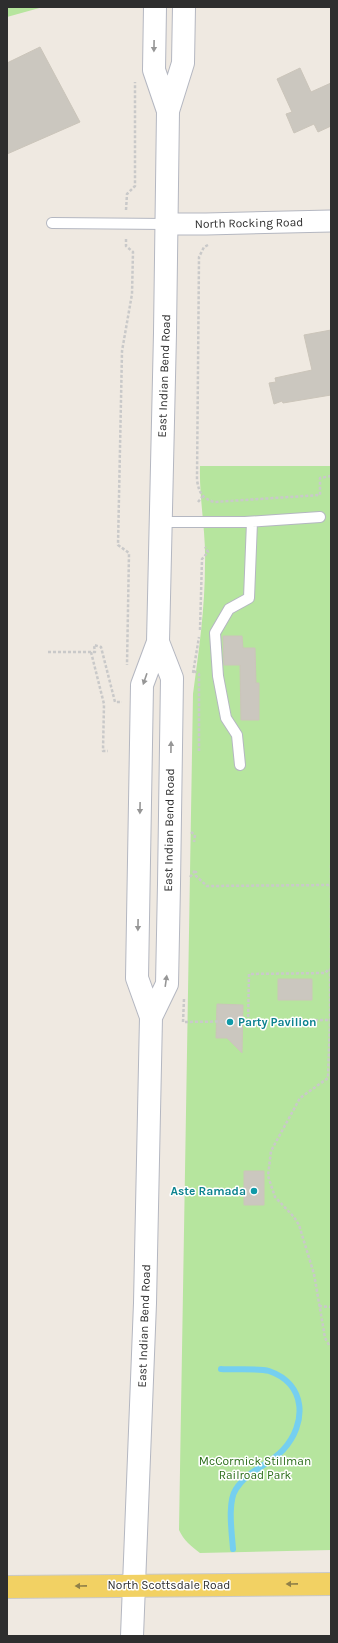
<svg xmlns="http://www.w3.org/2000/svg" width="338" height="1643" viewBox="0 0 338 1643" font-family="Karla,sans-serif">
	<style>
		.green { fill: #b6e59e }
		.lines { fill: none; stroke-linecap: round; stroke-linejoin: round }
		.stream { stroke: #75cff0; stroke-width: 6 }
		.building { fill: #cbc7bf; stroke: #cbc5ba }
		.lane-casing { stroke: #b4b7c1; stroke-width: 12 }
		.street-casing { stroke: #b4b7c1; stroke-width: 23 }
		.secondary-casing { stroke: #b4b7c1; stroke-width: 24 }
		.primary-casing { stroke: #c9c9c9; stroke-width: 24 }
		.path { stroke: #c9c9c9; stroke-width: 2.5; stroke-dasharray: 3 2; stroke-linecap: butt }
		.lane { stroke: #fff; stroke-width: 10 }
		.street { stroke: #fff; stroke-width: 21 }
		.secondary { stroke: #fff; stroke-width: 22 }
		.primary { stroke: #f2d163; stroke-width: 22 }
		.oneway { fill: #969696 }
		.oneway2 { fill: #908048 }
		.culture-dot { fill: #0f9aa8; stroke: #fff; stroke-width: 1.5 }
		.labels { text-anchor: middle; stroke-width: 3; stroke-linejoin: round; paint-order: stroke }
		.street-label { font-size: 12px; fill: #2e2e2e; stroke: #fff }
		.culture-label { font-size: 12px; font-weight: bold; fill: #0d838f; stroke: #fff; text-anchor: start }
		.park-label { font-size: 12px; fill: #2c6e1b; stroke: #fff }
	</style>
	<rect width="100%" height="100%" fill="#efe9e1"/>
	<path class="green" d="M 7,7 L 43,7 L 7,17 Z
		M 200,466 L 331,466 L 331,1550 L 200,1553 C 191,1546 184,1541 179,1530 L 193,694 C 199,650 205,608 205,564 C 206,531 199,499 200,466 Z"/>
	<g class="lines">
		<path class="stream" d="M 221,1369 C 233,1370 259,1368 269,1371 C 307,1384 307,1424 283,1450 C 269,1465 247,1471 236,1489 C 227,1502 232,1534 233,1549"/>
	</g>
	<path class="building" d="M 40,47 L 80,122 L 7,154 L 7,63 Z
		M 300,68 L 311,92 L 331,83 L 331,126 L 318,132 L 314,124 L 294,133 L 286,114 L 292,112 L 277,79 Z
		M 331,330 L 331,395 L 283,403 L 282,401 L 274,404 L 269,383 L 276,382 L 275,378 L 312,370 L 304,335 Z
		M 223,636 L 242,636 L 243,648 L 255,648 L 256,683 L 259,683 L 259,720 L 241,720 L 240,665 L 224,665 Z
		M 278,979 L 312,979 L 312,1000 L 278,1000 Z
		M 217,1004 L 243,1005 L 242,1053 L 227,1038 L 216,1038 Z
		M 244,1171 L 264,1171 L 264,1205 L 244,1205 Z"/>
	<g class="lines">
		<g class="lane-casing">
			<path id="lane" d="M 52,223 L 166,224
				M 160,522 L 245,522 L 320,517
				M 240,765 L 237,735 L 226,718 L 218,676 L 215,633 L 229,609 L 249,598 L 252,522"/>
		</g>
		<g class="street-casing">
			<path id="street" d="M 166,224 L 206,224 L 331,221"/>
		</g>
		<g class="secondary-casing">
			<path id="secondary" d="M 155,7 L 154,70 L 168,111
				M 151,1017 L 167,984 L 169,884 L 172,678 L 158,642
				M 132,1636 L 145,1303 L 151,1017 L 137,978 L 142,685 L 158,642 L 165,333 L 168,111 L 183,63 L 184,7"/>
		</g>
		<g class="primary-casing">
			<path id="primary" d="M 7,1587 L 331,1584"/>
		</g>
		<path class="path" d="M 126,210 L 127,194 L 135,186 L 135,82
			M 126,239 L 126,246 L 133,252 L 132,294 L 122,351 L 118,545 L 129,553 L 127,665
			M 208,245 L 204,247 L 199,257 L 197,480 C 199,493 202,498 214,502 L 320,495 L 320,478 L 331,476
			M 198,502 L 202,497
			M 200,630 L 202,559 L 208,552 L 205,547
			M 48,652 L 95,652 L 94,645 L 101,647 L 115,702 L 122,702
			M 91,652 L 104,704 L 103,751 L 108,751
			M 194,671 L 199,674 L 199,751
			M 193,673 L 199,637
			M 191,832 L 195,835 L 194,842
			M 194,872 L 196,872 L 196,876 L 207,886 L 331,885
			M 190,877 L 194,872 L 194,869
			M 331,968 L 331,864
			M 184,999 L 183,1022 L 331,1020
			M 248,1022 L 249,974 L 325,973 L 329,969
			M 319,1306 L 331,1307
			M 329,1345 L 325,1338 L 323,1326 L 314,1274 L 299,1225 L 294,1217 L 275,1197 L 268,1176 L 271,1151 L 300,1098 L 328,1078 L 330,1020 L 330,968"/>
		<use href="#lane" class="lane"/>
		<use href="#street" class="street"/>
		<use href="#secondary" class="secondary"/>
		<use href="#primary" class="primary"/>
	</g>
	<defs><path id="oneway-solid" d="M-6-.8H1V-3.2L6.5 0L1 3.2V.8H-6Z"/></defs>
	<g class="oneway">
		<use href="#oneway-solid" transform="translate(154 46) rotate(91)"/>
		<use href="#oneway-solid" transform="translate(145 679) rotate(109)"/>
		<use href="#oneway-solid" transform="translate(171 747) rotate(-89)"/>
		<use href="#oneway-solid" transform="translate(140 808) rotate(91)"/>
		<use href="#oneway-solid" transform="translate(138 925) rotate(91)"/>
		<use href="#oneway-solid" transform="translate(166 981) rotate(-82)"/>
	</g>
	<g class="oneway2">
		<use href="#oneway-solid" transform="translate(292 1584) rotate(179)"/>
		<use href="#oneway-solid" transform="translate(81 1586) rotate(179)"/>
	</g>
	<g class="culture-dot">
		<circle cx="230" cy="1022" r="4"/>
		<circle cx="254" cy="1191" r="4"/>
	</g>
	<g class="labels">
		<g class="street-label">
			<text transform="translate(249 223) rotate(-1)" y="4">North Rocking Road</text>
			<text transform="translate(164 376) rotate(-88)" y="4">East Indian Bend Road</text>
			<text transform="translate(169 830) rotate(-89)" y="4">East Indian Bend Road</text>
			<text transform="translate(144 1326) rotate(-88)" y="4">East Indian Bend Road</text>
			<text x="169" y="1589">North Scottsdale Road</text>
		</g>
		<g class="culture-label">
			<text x="238" y="1026">Party Pavilion</text>
			<text x="246" y="1195" text-anchor="end">Aste Ramada</text>
		</g>
		<g class="park-label">
			<text x="255" y="1465">McCormick Stillman<tspan x="255" dy="14">Railroad Park</tspan></text>
		</g>
	</g>
	<rect width="338" height="1643" fill="none" stroke="#2e2e2e" stroke-width="16"/>
</svg>
